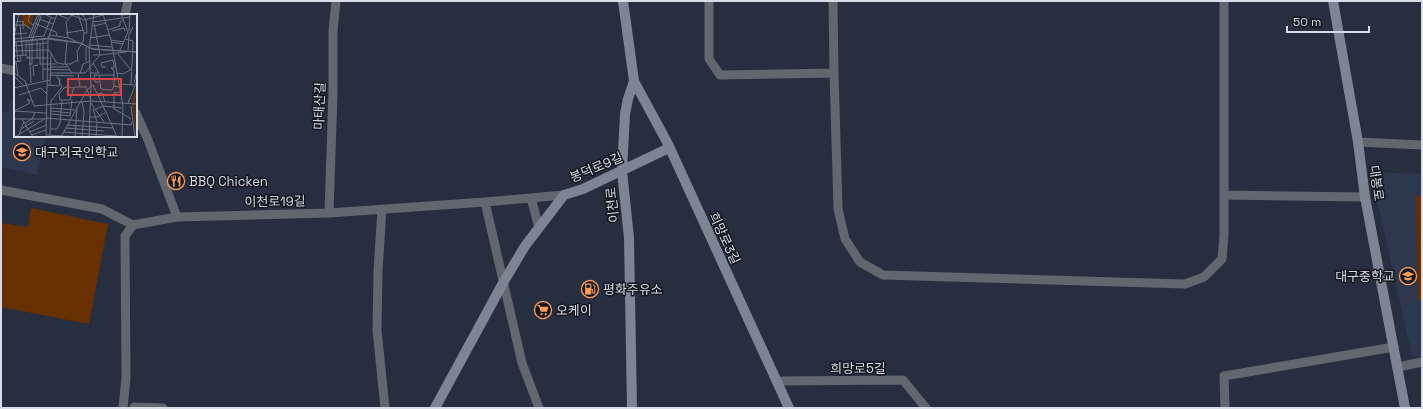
<svg xmlns="http://www.w3.org/2000/svg" width="1423" height="409" viewBox="0 0 1423 409" font-family="'Space Grotesk','Noto Sans KR',sans-serif">
	<style>
		.built { fill: #2d374d }
		.green { fill: #673000 }
		.lines { fill: none; stroke-linecap: round; stroke-linejoin: round }
		.street { stroke: #62666e; stroke-width: 9 }
		.secondary { stroke: #7e8592; stroke-width: 10 }
		.labels { text-anchor: middle; stroke-width: 3; stroke-linejoin: round; paint-order: stroke }
		.street-label { font-size: 13px; fill: #d7dce7; stroke: #13161e }
		.poi-label { font-size: 13px; fill: #d7dce7; stroke: #13161e; text-anchor: start }
		.inset-road { fill: none; stroke: #6d7482; stroke-width: 1 }
		.view { fill: #d64345; fill-opacity: 0.15; stroke: #d64345; stroke-width: 2 }
		.inset-edge { fill: none; stroke: #d7dce7; stroke-width: 2 }
	</style>
	<rect width="100%" height="100%" fill="#262e3f"/>
	<path class="built" d="M 10,100 L 15,101 L 15,136 L 46,136 L 37,175 L 1,167 L 1,111 L 8,112 Z
		M 1377,172 L 1422,174 L 1422,356 L 1412,357 L 1376,196 Z"/>
	<path class="green" d="M 1416,196 L 1422,196 L 1422,300 L 1418,300 Z
		M 31,208 L 108,224 L 89,324 L 1,307 L 1,223 L 28,227 Z"/>
	<g class="lines">
		<path class="street" d="M 709,1 L 709,59 L 720,75 L 834,73
			M 833,1 L 834,73 L 838,209 L 845,239 L 860,262 L 883,275 L 1185,284 L 1204,277 L 1222,259 L 1224,235 L 1224,1
			M 125,15 L 128,1
			M 1,68 L 15,71
			M 136,113 L 148,140 L 177,217
			M 1358,142 L 1422,145
			M 1,190 L 102,209 L 133,225
			M 1224,195 L 1365,197
			M 531,198 L 539,228
			M 485,202 L 522,363 L 539,408
			M 382,209 L 378,271 L 377,330 L 385,408
			M 329,213 L 333,93 L 333,31 L 336,1
			M 1398,367 L 1422,362
			M 777,381 L 903,380 L 926,408
			M 134,407 L 163,408
			M 123,408 L 126,378 L 125,236 L 133,225 L 177,217 L 329,213 L 485,202 L 564,195
			M 1225,408 L 1224,376 L 1394,347"/>
		<path class="secondary" d="M 623,1 L 634,81 L 628,99 L 625,114 L 622,171 L 629,238 L 632,408
			M 1333,1 L 1358,142 L 1365,197 L 1405,408
			M 634,81 L 668,144 L 789,408
			M 435,408 L 503,283 L 525,246 L 564,195 L 583,189 L 669,148"/>
	</g>
	<defs>
		<g id="school-ring" transform="scale(0.9)"><circle r="9.5" fill="#13161e" stroke="#fd9c56" stroke-width="1.5"/><path d="M0-5L7-2L0 1L-7-2ZM-4 1L0 2.5L4 1V4Q0 6-4 4Z" fill="#fd9c56"/></g>
		<g id="restaurant-ring" transform="scale(0.9)"><circle r="9.5" fill="#13161e" stroke="#fd9c56" stroke-width="1.5"/><path d="M-5-6h1v4h1v-4h1v4h1v-4h1v5L-1.5 .5V6h-2V.5L-5-1ZM5-6V6H3V1.5H1.5Q1.5-4 5-6Z" fill="#fd9c56"/></g>
		<g id="fuel-ring" transform="scale(0.9)"><circle r="9.5" fill="#13161e" stroke="#fd9c56" stroke-width="1.5"/><path d="M-5.5-6h7V0h2V4h1.3V-2.5L3-4.5l.8-.8L6-3V5H2.5V1h-1V6h-7ZM-4.2-4.7v3.2H.2V-4.7Z" fill="#fd9c56"/></g>
		<g id="supermarket-ring" transform="scale(0.9)"><circle r="9.5" fill="#13161e" stroke="#fd9c56" stroke-width="1.5"/><path d="M-6-5.5h2.5l.6 2H6L4.5 2H-2.5L-4.4-4H-6ZM-1.5 3.2a1.3 1.3 0 1 0 .1 0ZM3 3.2a1.3 1.3 0 1 0 .1 0Z" fill="#fd9c56"/></g>
	</defs>
	<g fill-rule="evenodd">
		<use href="#school-ring" x="22" y="152"/>
		<use href="#restaurant-ring" x="176" y="181"/>
		<use href="#school-ring" x="1408" y="276"/>
		<use href="#fuel-ring" x="590" y="289"/>
		<use href="#supermarket-ring" x="543" y="310"/>
	</g>
	<g class="labels">
		<g class="street-label">
			<text transform="translate(319 106) rotate(-88)" y="5">마태산길</text>
			<text transform="translate(596 167) rotate(-23)" y="5">봉덕로9길</text>
			<text transform="translate(1377 183) rotate(82)" y="5">대봉로</text>
			<text transform="translate(275 201) rotate(-1)" y="5">이천로19길</text>
			<text transform="translate(612 205) rotate(-96)" y="5">이천로</text>
			<text transform="translate(725 238) rotate(65)" y="5">희망로3길</text>
			<text x="858" y="373">희망로5길</text>
		</g>
		<g class="poi-label">
			<text x="35" y="157">대구외국인학교</text>
			<text x="189" y="186">BBQ Chicken</text>
			<text x="1395" y="281" text-anchor="end">대구중학교</text>
			<text x="603" y="294">평화주유소</text>
			<text x="556" y="315">오케이</text>
		</g>
	</g>
	<g transform="translate(14 14)">
		<rect width="123" height="123" fill="#262e3f"/>
		<path d="M 7,0 L 21,0 L 15,14 L 9,11 ZM 123,68 L 121,87 L 122,123 L 118,88 Z" fill="#673000"/>
		<path class="inset-road" d="M 16,0 L 14,7 L 20,12M 30,0 L 41,5M 43,0 L 54,5M 55,0 L 70,6 L 93,0M 68,0 L 72,6 L 73,19 L 70,19M 89,0 L 97,26 L 109,92 L 108,123M 108,1 L 120,0M 25,5 L 39,10M 2,8 L 9,7 L 9,15M 79,8 L 116,3M 20,9 L 42,18 L 43,22M 123,10 L 123,30M 1,11 L 11,11 L 18,16M 6,11 L 9,42M 80,12 L 92,9M 94,16 L 106,12 L 106,8 L 109,6M 98,17 L 110,14 L 111,17M 115,17 L 116,0M 52,19 L 70,16M 1,20 L 13,19M 35,21 L 55,24 L 63,28M 0,22 L 5,0M 15,23 L 24,0M 17,23 L 26,0M 54,23 L 52,8 L 59,0M 76,24 L 95,21M 0,25 L 30,22 L 37,3M 111,25 L 119,27 L 117,71M 23,26 L 23,44M 97,26 L 110,28M 15,27 L 17,69M 0,28 L 34,24 L 67,29 L 78,35 L 123,38M 0,28 L 34,25 L 66,29 L 79,35 L 123,38M 2,28 L 4,48M 97,28 L 109,30M 26,29 L 26,50 L 43,50M 76,31 L 98,33M 0,32 L 33,29M 106,36 L 114,18 L 107,0M 0,37 L 35,36 L 42,48 L 48,50 L 57,50 L 63,46M 114,37 L 115,21 L 119,13M 104,40 L 117,56M 12,41 L 12,27M 79,41 L 86,41 L 80,10M 0,42 L 12,41 L 15,44M 12,44 L 35,44M 72,47 L 72,33M 0,48 L 7,47 L 6,42M 2,48 L 4,61M 64,48 L 63,37 L 69,28 L 70,19 L 64,0M 15,50 L 18,50 L 18,26 L 28,0M 51,50 L 53,27M 52,50 L 58,59 L 71,59 L 86,41 L 112,38M 37,53 L 53,53M 92,53 L 88,53 L 87,49 L 99,46 L 100,51M 29,55 L 56,56M 0,59 L 11,67 L 20,92 L 77,87 L 123,90M 37,59 L 58,59M 77,59 L 85,59 L 79,49M 103,59 L 109,60 L 116,56M 64,60 L 66,73M 66,60 L 69,50 L 76,47M 35,61 L 60,62M 85,61 L 87,75 L 98,76 L 100,72 L 105,73M 0,62 L 9,71M 20,62 L 19,52 L 24,51M 29,66 L 29,25M 85,68 L 81,68 L 80,61 L 100,61M 120,69 L 123,57M 105,70 L 120,71M 33,71 L 45,72 L 46,64M 36,71 L 37,40M 77,72 L 75,35 L 80,0M 100,72 L 100,57 L 97,54 L 100,54 L 100,51M 60,73 L 73,73M 72,73 L 77,86M 0,74 L 36,66M 59,74 L 51,73 L 45,80 L 46,86 L 56,86 L 60,73M 83,80 L 88,79 L 91,88M 5,81 L 27,74 L 33,80M 68,88 L 70,98 L 68,123M 77,89 L 90,108M 114,89 L 122,69M 117,92 L 121,123M 100,93 L 100,79 L 106,78M 37,94 L 61,96M 99,94 L 117,105M 79,95 L 83,108M 82,95 L 89,92 L 108,94M 0,97 L 32,99M 0,97 L 16,89 L 13,85 L 17,87M 37,97 L 56,99M 37,100 L 56,102 L 58,86M 76,103 L 83,103 L 91,99M 32,104 L 117,111 L 118,108M 8,105 L 19,123M 11,109 L 18,105 L 21,98M 97,109 L 103,123M 53,111 L 99,114M 0,114 L 0,105 L 30,105M 52,114 L 90,117M 7,115 L 20,107M 37,115 L 43,115 L 46,109 L 48,87M 16,118 L 32,111M 50,118 L 102,122M 5,121 L 10,107M 18,121 L 32,116M 33,121 L 64,123M 36,121 L 37,87 L 48,73 L 43,62M 1,123 L 32,104M 32,123 L 34,25 L 43,0M 47,123 L 73,76 L 79,71 L 97,109M 61,123 L 63,94M 75,123 L 77,72M 82,123 L 83,108"/>
		<path class="view" d="M 54,65 L 107,65 L 107,81 L 54,81 Z"/>
		<rect width="123" height="123" class="inset-edge"/>
	</g>
	<rect width="1423" height="409" fill="none" stroke="#d7dce7" stroke-width="4"/>
	<path d="M1287 26v6h82v-6" fill="none" stroke="#d7dce7" stroke-width="2"/>
	<text x="1293" y="26" font-size="12" fill="#d7dce7" stroke="#13161e" stroke-width="3" paint-order="stroke">50 m</text>
</svg>
